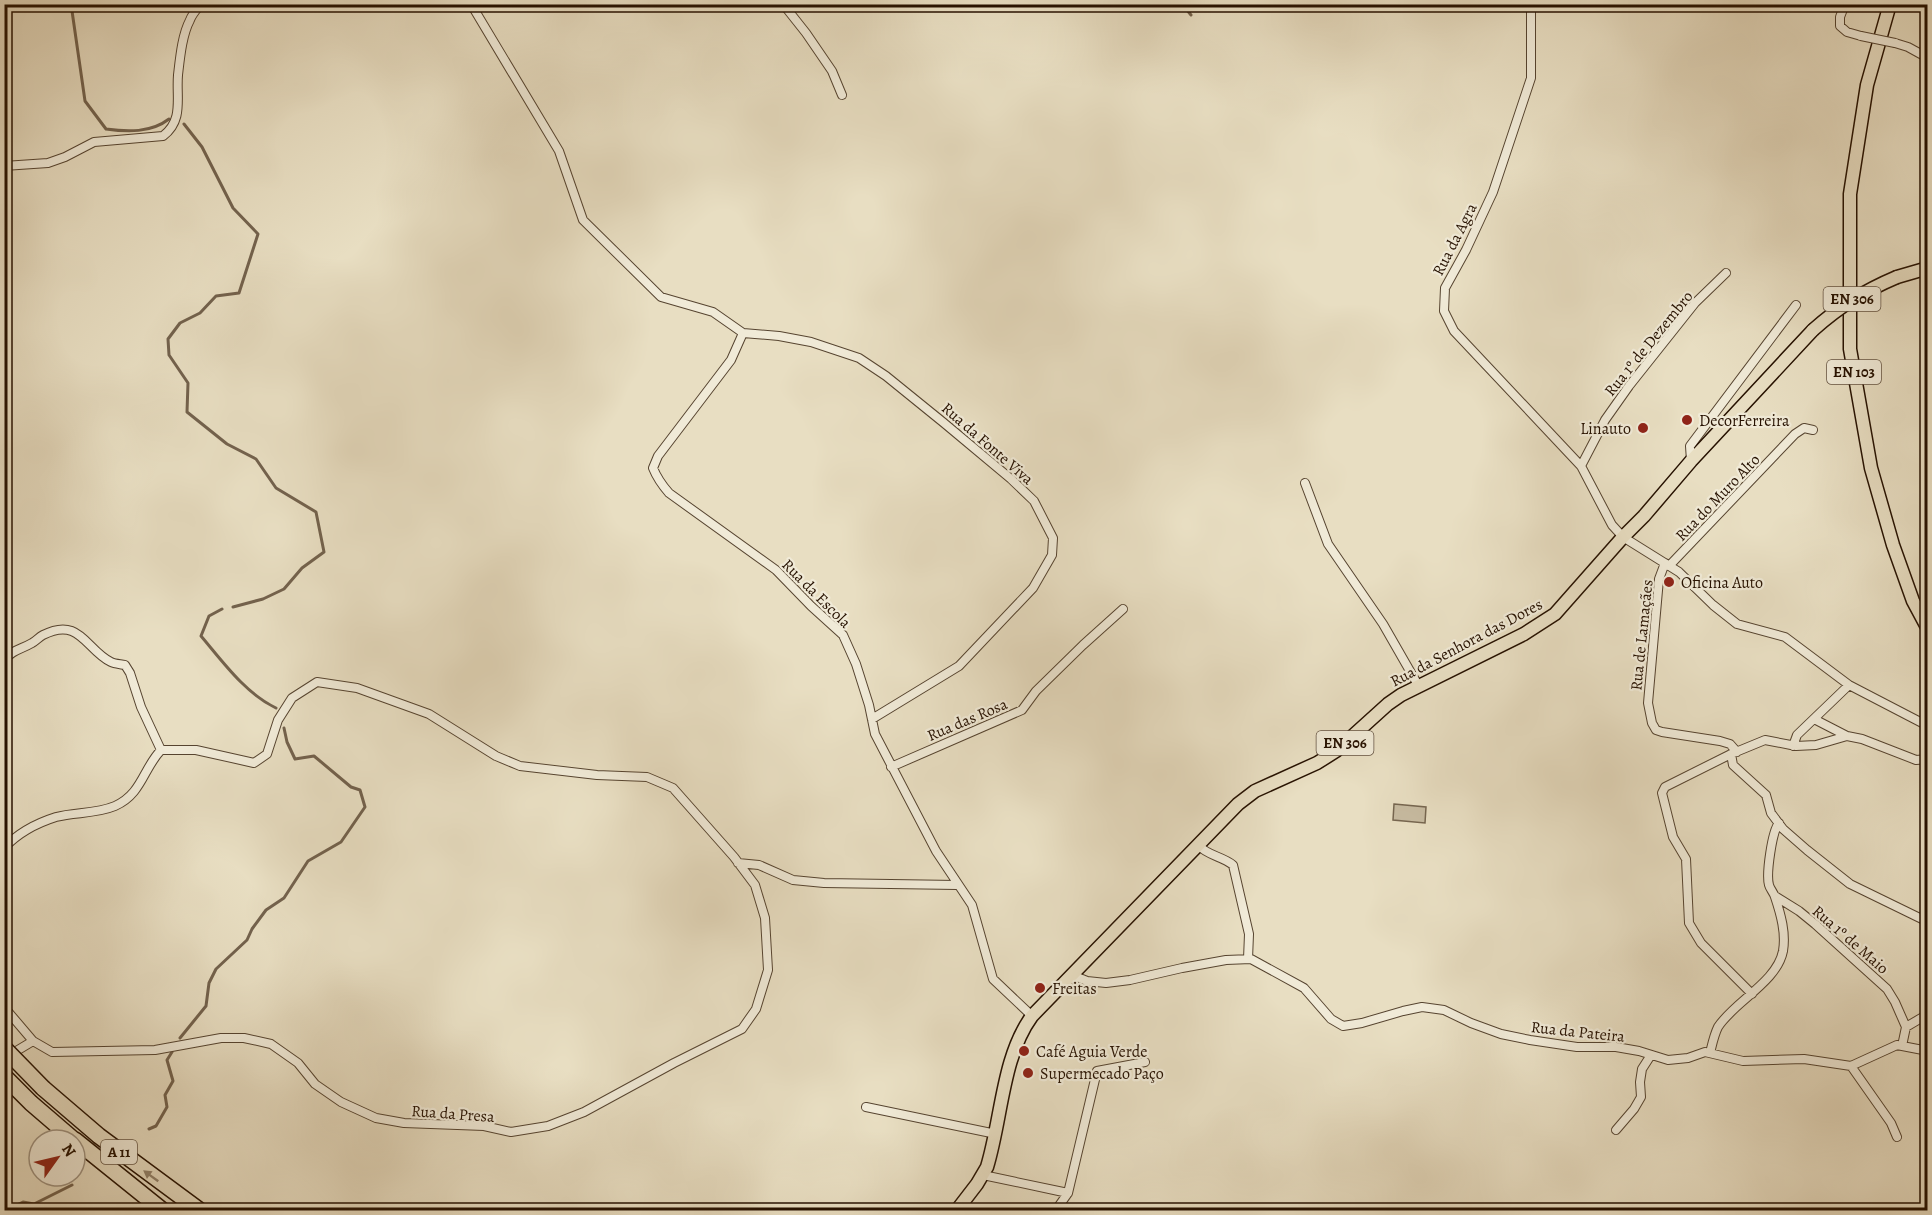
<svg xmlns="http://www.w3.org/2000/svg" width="1932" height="1215" viewBox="0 0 1932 1215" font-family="Alegreya,serif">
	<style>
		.green { fill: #c7bba1; stroke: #766650; stroke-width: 1.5 }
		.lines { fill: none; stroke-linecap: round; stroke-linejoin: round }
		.stream { stroke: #73624d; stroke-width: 3 }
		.minor-casing { stroke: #564430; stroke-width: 10 }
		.primary-casing { stroke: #261100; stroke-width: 15 }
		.motorway-casing { stroke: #261100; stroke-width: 18 }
		.minor { stroke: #f0ead7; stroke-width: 8 }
		.primary { stroke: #e8dec2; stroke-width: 12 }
		.motorway { stroke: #e8dec2; stroke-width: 15 }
		.minor-bridge-casing { stroke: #564430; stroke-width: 10; stroke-linecap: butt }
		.primary-bridge-casing { stroke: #261100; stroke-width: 15; stroke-linecap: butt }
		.motorway-bridge-casing { stroke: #261100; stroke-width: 18; stroke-linecap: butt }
		.minor-bridge { stroke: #f0ead7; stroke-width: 8 }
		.primary-bridge { stroke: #e8dec2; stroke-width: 12 }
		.motorway-bridge { stroke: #e8dec2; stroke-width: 15 }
		.oneway { fill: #91826b }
		.poi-dot { fill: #8f2418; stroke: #f0ead7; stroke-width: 2 }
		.labels { text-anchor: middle; stroke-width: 4.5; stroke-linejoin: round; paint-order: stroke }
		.shield { fill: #f0ead7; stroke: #635240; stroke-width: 1.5 }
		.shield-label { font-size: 15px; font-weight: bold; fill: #261100 }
		.street-label { font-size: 16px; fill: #261100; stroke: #f0ead7 }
		.poi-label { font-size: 16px; fill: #261100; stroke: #f0ead7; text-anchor: start }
	</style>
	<rect width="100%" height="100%" fill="#e8dec2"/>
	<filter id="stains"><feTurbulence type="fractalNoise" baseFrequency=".00333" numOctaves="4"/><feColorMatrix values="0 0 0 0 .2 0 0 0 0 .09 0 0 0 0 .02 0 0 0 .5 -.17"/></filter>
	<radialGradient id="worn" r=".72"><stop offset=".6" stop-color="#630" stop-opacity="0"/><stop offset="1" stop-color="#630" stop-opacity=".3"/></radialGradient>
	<path class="green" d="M 1394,804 L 1426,807 L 1425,823 L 1393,820 Z"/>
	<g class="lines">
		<path class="stream" d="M 71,4 L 85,101 L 106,129 C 127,132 151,133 169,119
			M 1182,4 L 1191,15
			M 184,124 L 202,147 L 233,208 L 258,234 L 239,293 L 216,296 L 200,313 L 180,323 L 168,339 L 169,355 L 188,383 L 187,412 L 227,444 L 256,459 L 276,488 L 316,512 L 324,552 L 302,568 L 284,589 L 263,599 L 233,607
			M 222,609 L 209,616 L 201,636 C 223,662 245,693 276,708
			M 180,1038 L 206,1006 L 209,983 L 216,969 L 247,940 L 252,929 L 266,910 L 284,898 L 308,861 L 341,842 L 365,807 L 360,790 L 351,787 L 314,756 L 295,759 L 287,742 L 284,728
			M 149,1129 L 156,1126 L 167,1107 L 165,1095 L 173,1081 L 167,1060 L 172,1052
			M 7,1210 L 23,1202 L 34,1204 L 72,1185"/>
		<g class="minor-casing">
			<path id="minor" d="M 471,4 L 559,151 L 583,220 L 661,297 L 713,312 L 743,333 L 779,336 L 811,342 L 859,358 L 886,376 L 944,423 L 1011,479 L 1034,501 L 1053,538 L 1052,555 L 1033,588 L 959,666 L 872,719
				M 783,4 L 806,33 L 832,71 L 842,95
				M 1531,4 L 1531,78 L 1493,192 L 1466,250 L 1445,288 L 1444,311 L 1454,331 L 1581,466 L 1612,525 L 1623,537 L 1679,572 L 1713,605 L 1737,624 L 1785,637 L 1849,685 L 1928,726
				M 1845,4 L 1840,17 L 1840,26 L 1847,32 L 1861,36
				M 1895,43 L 1908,47 L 1928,58
				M 4,166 L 48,163 L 65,157 L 94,142 L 163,136 C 184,120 176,98 178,75 C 180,58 182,35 190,20 C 192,14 197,9 201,4
				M 743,333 L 731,360 L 658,456 L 653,468 C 657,478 662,485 669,493 L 776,570 L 811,606 L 843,635 L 856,664 L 869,705 L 875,734 L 936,851 L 972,905 L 993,979 L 1032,1016
				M 1691,461 L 1690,446 L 1796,305
				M 1581,466 L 1605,420 L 1629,386 L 1695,303 L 1726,273
				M 1305,483 L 1328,544 L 1383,624 L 1418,685
				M 1665,563 L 1659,579 L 1648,703 L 1652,723 L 1656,730 L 1662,732 L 1720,741 L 1730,744 L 1737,752
				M 1669,566 L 1795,434 L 1804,428 L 1813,430
				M 4,660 C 14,649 20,650 32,643 C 36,641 39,637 43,635 C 80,616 86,650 111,662 C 115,664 121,664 125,665 L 130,673 L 141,707 L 161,750
				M 1814,719 L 1847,736
				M 1793,746 L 1797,735 L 1849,685
				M 1731,754 L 1733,765 L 1766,795 L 1771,813 L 1783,829 L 1807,850 L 1850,884 L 1928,922
				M 891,767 L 1022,710 L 1036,691 L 1083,645 L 1123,609
				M 1198,845 C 1208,856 1222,856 1233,865 L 1249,934 L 1248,959
				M 4,848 C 18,833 37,823 56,817 C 75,812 96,814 115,806 C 142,794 143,769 161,750 L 196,750 L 254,763 L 267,754 L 278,720 L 292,698 L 317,682 L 357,688 L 429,714 L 496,756 L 520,766 L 597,775 L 647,777 L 673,788 L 734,857 L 755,885 L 765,918 L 768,970 L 756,1009 L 742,1029 L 674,1063 L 584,1112 L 548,1126 L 511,1132 L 484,1126 L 404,1123 L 376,1118 L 341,1102 L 315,1084 L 298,1063 L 271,1044 L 244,1038 L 221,1038 L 155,1050 L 52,1052 L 33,1041 L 4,1007
				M 738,863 L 759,865 L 793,880 L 824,883 L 957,885
				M 1775,896 L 1799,911 L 1815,924 L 1887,989 L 1895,1002 L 1906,1027 L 1902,1046
				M 1072,975 L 1087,981 L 1106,983 L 1130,980 L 1182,968 L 1226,960 L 1251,959 L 1304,988 L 1331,1019 L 1343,1026 L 1362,1023 L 1403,1011 L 1422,1007 L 1444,1010 L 1471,1023 L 1501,1034 L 1530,1040 L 1577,1047 L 1616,1047 L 1639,1051 L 1668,1060 L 1688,1058 L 1705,1052 L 1743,1061 L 1804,1059 L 1851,1066 L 1897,1045 L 1928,1051
				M 1752,994 L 1701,943 L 1689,923 L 1686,859 L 1673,837 L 1662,793 L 1665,787 L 1731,754 L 1765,740 L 1796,746 L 1816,745 L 1847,736 L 1862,739 L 1916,760 L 1928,759
				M 1906,1027 L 1928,1014
				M 1710,1053 C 1712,1045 1714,1035 1718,1027 C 1734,1002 1777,982 1783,951 C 1786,933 1781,915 1775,897 C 1774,893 1770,889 1769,885 C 1766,874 1772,831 1779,823
				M 8,1056 L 33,1041
				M 1851,1066 L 1891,1123 L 1897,1137
				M 866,1107 L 996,1134
				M 1616,1130 L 1634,1109 L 1641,1097 L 1640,1082 L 1642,1069 L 1651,1055
				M 983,1175 L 1068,1193
				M 1056,1210 L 1068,1193 L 1097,1071 L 1145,1062"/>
		</g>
		<g class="primary-casing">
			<path id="primary" d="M 1890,4 L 1867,85 L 1850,194 L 1850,349 L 1871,468 L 1893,545 L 1913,601 L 1928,629
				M 1897,277 L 1928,268
				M 957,1210 L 977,1184 L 987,1167 C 1002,1118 1002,1057 1032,1016 L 1238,804 L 1255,791 L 1317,763 L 1336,751 L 1388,704 L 1401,695 L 1524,634 L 1555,614 L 1623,537 L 1644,516 L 1691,461 L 1813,330"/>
		</g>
		<g class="motorway-casing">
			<path id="motorway" d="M 4,1076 L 31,1103 L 74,1140
				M 43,1088 L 99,1136 L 199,1210
				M 75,1140 L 162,1210"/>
		</g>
		<use href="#minor" class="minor"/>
		<use href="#primary" class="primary"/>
		<use href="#motorway" class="motorway"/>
		<g class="minor-bridge-casing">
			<path id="minor-bridge" d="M 1861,36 L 1895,43"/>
		</g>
		<g class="primary-bridge-casing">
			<path id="primary-bridge" d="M 1813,330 C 1840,306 1864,291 1897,277"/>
		</g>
		<g class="motorway-bridge-casing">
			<path id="motorway-bridge" d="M 4,1048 L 43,1088"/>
		</g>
		<use href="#minor-bridge" class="minor-bridge"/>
		<use href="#primary-bridge" class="primary-bridge"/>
		<use href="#motorway-bridge" class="motorway-bridge"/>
	</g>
	<defs><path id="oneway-solid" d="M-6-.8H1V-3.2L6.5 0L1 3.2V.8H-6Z" transform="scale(1.5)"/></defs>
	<use class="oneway" href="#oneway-solid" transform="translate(151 1176) rotate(-144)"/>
	<g class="poi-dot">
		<circle cx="1687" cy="420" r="6"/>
		<circle cx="1643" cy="428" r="6"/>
		<circle cx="1669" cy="582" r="6"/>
		<circle cx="1040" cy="988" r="6"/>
		<circle cx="1024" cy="1051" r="6"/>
		<circle cx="1028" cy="1073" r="6"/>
	</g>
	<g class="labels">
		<g class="shield">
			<rect x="1823.5" y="287" width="57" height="24" rx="4.5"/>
			<rect x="1827" y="360" width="54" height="24" rx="4.5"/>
			<rect x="1316.5" y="731" width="57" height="24" rx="4.5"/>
			<rect x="101" y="1140" width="36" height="24" rx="4.5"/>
		</g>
		<g class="shield-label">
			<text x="1852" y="304">EN 306</text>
			<text x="1854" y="377">EN 103</text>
			<text x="1345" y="748">EN 306</text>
			<text x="119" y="1157">A 11</text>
		</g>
		<g class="street-label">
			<text transform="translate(1454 239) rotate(-63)" y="6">Rua da Agra</text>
			<text transform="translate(1648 343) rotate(-51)" y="6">Rua 1º de Dezembro</text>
			<text transform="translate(988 443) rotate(41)" y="6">Rua da Fonte Viva</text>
			<text transform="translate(1717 497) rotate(-46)" y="6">Rua do Muro Alto</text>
			<text transform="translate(817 593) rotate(45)" y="6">Rua da Escola</text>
			<text transform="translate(1641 635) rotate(-84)" y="6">Rua de Lamaçães</text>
			<text transform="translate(1466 642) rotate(-28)" y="6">Rua da Senhora das Dores</text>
			<text transform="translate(967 719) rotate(-23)" y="6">Rua das Rosa</text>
			<text transform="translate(1851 939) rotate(41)" y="6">Rua 1º de Maio</text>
			<text transform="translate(1578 1031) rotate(6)" y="6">Rua da Pateira</text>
			<text transform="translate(453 1113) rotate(4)" y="6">Rua da Presa</text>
		</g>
		<g class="poi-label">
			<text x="1699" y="426">DecorFerreira</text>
			<text x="1631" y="434" text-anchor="end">Linauto</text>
			<text x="1681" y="588">Oficina Auto</text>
			<text x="1052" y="994">Freitas</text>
			<text x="1036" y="1057">Café Aguia Verde</text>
			<text x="1040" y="1079">Supermecado Paço</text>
		</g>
	</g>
	<rect width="1932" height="1215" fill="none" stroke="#e8dec2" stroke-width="24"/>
	<rect x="6" y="6" width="1920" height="1203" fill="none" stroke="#261100" stroke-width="3"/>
	<rect x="12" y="12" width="1908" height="1191" fill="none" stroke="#261100" stroke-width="1.5"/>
	<g transform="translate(57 1158) rotate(56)"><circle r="28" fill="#f0ead7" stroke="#9f9381" stroke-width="1.5"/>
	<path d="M0-4.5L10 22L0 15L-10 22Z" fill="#8f2418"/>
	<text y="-9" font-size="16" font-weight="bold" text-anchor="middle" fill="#261100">N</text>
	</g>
	<rect width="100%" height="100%" filter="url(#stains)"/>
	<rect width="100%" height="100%" fill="url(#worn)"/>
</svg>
